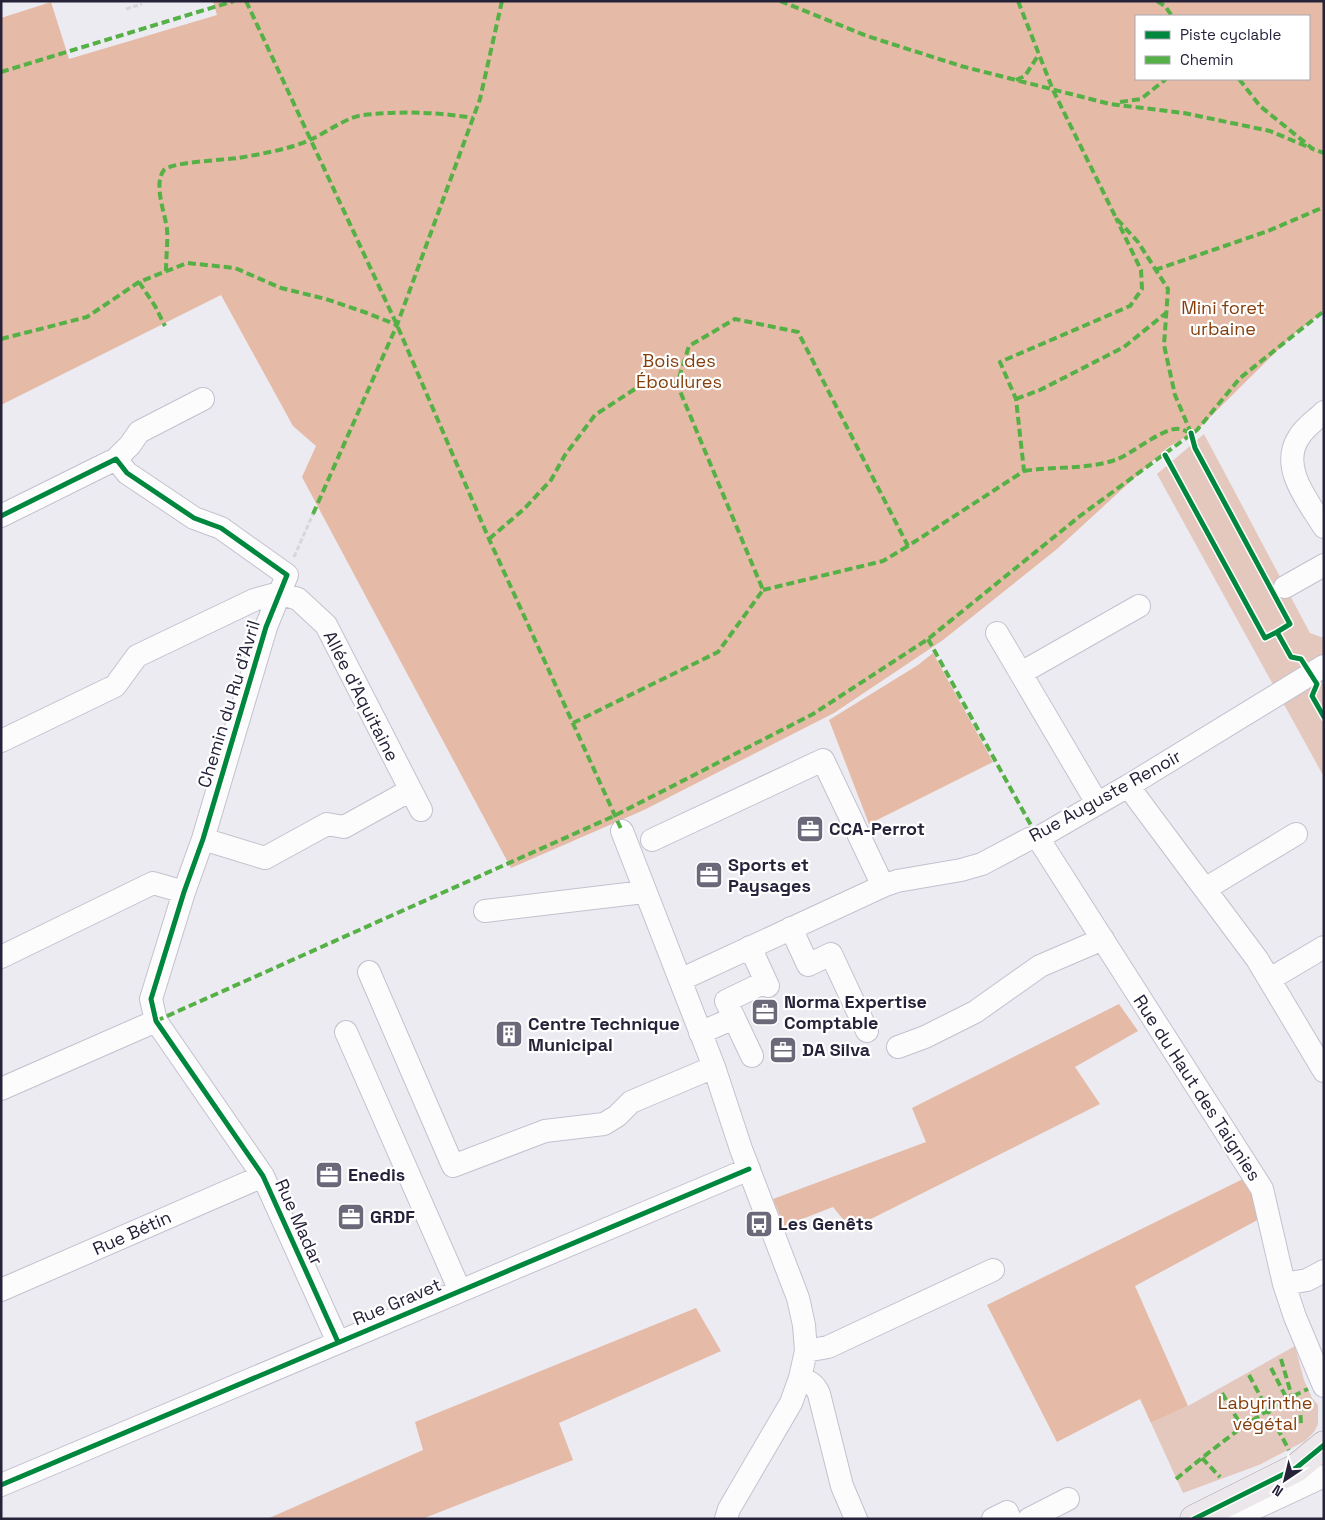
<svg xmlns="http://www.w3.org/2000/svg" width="1325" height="1520" viewBox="0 0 1325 1520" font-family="'Space Grotesk',sans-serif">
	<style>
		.green { fill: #e4c8bd }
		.forest { fill: #e5baa6; fill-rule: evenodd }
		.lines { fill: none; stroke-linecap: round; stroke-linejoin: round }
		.minor-casing { stroke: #c3c1cf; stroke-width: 24 }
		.major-casing { stroke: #afa6ae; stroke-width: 29 }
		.path { stroke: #d7d6d9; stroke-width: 3; stroke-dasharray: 5 2.5; stroke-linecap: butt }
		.minor { stroke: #fcfcfd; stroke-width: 22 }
		.major { stroke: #ebe7ea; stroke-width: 28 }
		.quiet { stroke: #55b146; stroke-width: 4; stroke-dasharray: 8 4; stroke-linecap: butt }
		.cycleway-casing { stroke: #fff; stroke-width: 8 }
		.cycleway { stroke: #00873e; stroke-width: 5 }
		.labels { text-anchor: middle; stroke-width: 4.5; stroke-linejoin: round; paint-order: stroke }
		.park-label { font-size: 18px; fill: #843e0c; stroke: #fff }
		.street-label { font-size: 18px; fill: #252239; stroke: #fff }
		.poi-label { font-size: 18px; font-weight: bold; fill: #252239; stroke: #fff; text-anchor: start }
	</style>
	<rect width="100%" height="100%" fill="#ecebf2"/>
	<path class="green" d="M 1204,434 L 1310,633 L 1324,638 L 1324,777 L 1157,474 Z
		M 1295,1346 L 1304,1380 L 1312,1398 L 1318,1405 L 1318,1424 L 1314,1432 L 1305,1441 L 1259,1465 L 1183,1493 L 1151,1423 L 1188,1406 Z"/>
	<path class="forest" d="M 213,1 L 1324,1 L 1324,311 L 1293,335 L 1197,430 L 1167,448 L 1057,549 L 943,640 L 834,713 L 644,810 L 511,868 L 302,477 L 316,446 L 293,426 L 221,295 L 1,405 L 1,18 L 51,2 L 69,59 L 217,15 ZM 1136,16 L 1309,16 L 1309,79 L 1136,79 Z
		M 933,653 L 993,762 L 869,824 L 829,720 L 918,665 Z
		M 1119,1004 L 1138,1031 L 1075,1067 L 1100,1104 L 851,1229 L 833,1207 L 784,1226 L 773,1199 L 926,1142 L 912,1108 Z
		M 1247,1177 L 1263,1217 L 1135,1286 L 1188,1406 L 1151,1423 L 1140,1399 L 1057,1442 L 987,1305 Z
		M 696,1308 L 721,1351 L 559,1423 L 573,1460 L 422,1519 L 267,1519 L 423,1450 L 415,1422 Z"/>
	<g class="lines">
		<g class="minor-casing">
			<path id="minor" d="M 1324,412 C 1316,420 1305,427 1299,437 C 1279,467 1308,501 1324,527
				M 116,459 L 130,445 L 139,432 L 203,399
				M 1,516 L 116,459 L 127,473 L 194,518 L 221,528 L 287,575 L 266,627 L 203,839 L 184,892 L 151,999 L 156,1021 L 263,1176 L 338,1342
				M 1285,587 L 1324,565
				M 997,633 L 1097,803
				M 1021,673 L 1139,606
				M 1,741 L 115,686 L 137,656 L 254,600 L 279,593 L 298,599 L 326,625 L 421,810
				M 1128,786 L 1257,959 L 1324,1071
				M 622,831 L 714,1067 L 741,1149 L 798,1298 L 804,1325 L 806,1351 L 800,1378 L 791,1403 L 729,1509 L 726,1519
				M 1038,838 L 1262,1189 L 1284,1284 L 1295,1317 L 1324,1386
				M 203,839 L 265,858 L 327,824 L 344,827 L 409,791
				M 652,840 L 823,760 L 883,886
				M 1205,889 L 1296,834
				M 485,911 L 644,892
				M 791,928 L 808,965 L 831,954 L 867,1031
				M 750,947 L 768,986
				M 1,957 L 153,883 L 184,892
				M 369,972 L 453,1166 L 545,1131 L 604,1124 L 617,1116 L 631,1102 L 714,1067
				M 1270,979 L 1324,947
				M 680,980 L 883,886 L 897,881 L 961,870 L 982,864 L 1029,839 L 1038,838 L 1128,786 L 1324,666
				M 734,1018 L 752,1056
				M 346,1032 L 460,1291
				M 700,1033 L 734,1018 L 726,1001 L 755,987
				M 898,1047 L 925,1037 L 975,1012 L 1040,966 L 1103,939
				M 1,1089 L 156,1021
				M 1284,1284 L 1307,1280 L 1324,1271
				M 1,1290 L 263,1176
				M 806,1351 L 828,1347 L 993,1270
				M 800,1378 C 810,1382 815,1384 819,1394 L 842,1486 L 856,1519
				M 1,1485 L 749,1169
				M 993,1519 L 1007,1512 L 1010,1519
				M 1029,1519 L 1068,1499
				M 1232,1519 L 1324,1476"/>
		</g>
		<g class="major-casing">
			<path id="major" d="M 1194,1519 L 1296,1468 L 1324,1445"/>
		</g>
		<path class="path" d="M 126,9 L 142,4
			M 294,557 L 313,514"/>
		<use href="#minor" class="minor"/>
		<use href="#major" class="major"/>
		<path class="quiet" d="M 246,1 L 397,325 L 489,539 L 622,831
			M 780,1 L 867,36 L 961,66 L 1110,104 L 1184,113 L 1270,131 L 1313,149
			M 1018,1 L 1053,90 L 1116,218 L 1138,242 L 1168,289 L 1164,345 L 1175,395 L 1191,433
			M 1157,1 L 1165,6 L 1172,16
			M 1,72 L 234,1
			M 1239,79 L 1260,106 L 1313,149 L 1324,153
			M 1016,80 L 1025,76 L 1039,54
			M 1120,102 L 1141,99 L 1166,79
			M 1155,270 L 1268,231 L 1324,207
			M 166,271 C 166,257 168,242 167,229 C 165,213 153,184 164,170 C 171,162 224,160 238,158 C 261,154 291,149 312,139 C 327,132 347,117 363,115 C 400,111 437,112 473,118
			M 139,282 L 155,306 L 165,326
			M 1,339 L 87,317 L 139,282 L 187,263 L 235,268 L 281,288 L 326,299 L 367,313 L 397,325
			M 1016,399 L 1040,390 L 1124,347 L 1166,313
			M 1024,471 C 1054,466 1085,470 1115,460 C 1131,455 1164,426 1180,429 C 1184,430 1188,432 1191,433
			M 313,514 L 397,325 L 480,99 L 502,1
			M 489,539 L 524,509 L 551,480 L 565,455 L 595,415 L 638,387 L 677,384
			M 763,590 L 883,561 L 908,546
			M 928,639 L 1038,838
			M 573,723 L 718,652 L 763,590 L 677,384 L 689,346 L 735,319 L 798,332 L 908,546 L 1024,471 L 1016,399 L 1000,362 L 1130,306 L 1142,289 L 1141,270 L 1116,218
			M 156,1021 L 614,816 L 813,714 L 928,639 L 1080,516 L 1197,430 L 1240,378 L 1324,311
			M 1281,1359 L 1292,1397
			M 1271,1368 L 1287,1399 L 1300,1404 L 1301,1426
			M 1249,1375 L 1289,1450
			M 1222,1393 L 1242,1427
			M 1202,1458 L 1220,1477
			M 1176,1479 C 1218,1445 1259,1411 1308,1389"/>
		<g class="cycleway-casing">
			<path id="cycleway" d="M 1191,433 L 1195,448 L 1290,624 L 1277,632 L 1291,657 L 1301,659 L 1317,684 L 1312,696 L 1324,717
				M 1165,455 L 1265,638 L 1277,632
				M 1,516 L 116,459 L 127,473 L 194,518 L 221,528 L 287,575 L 266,627 L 203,839 L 184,892 L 151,999 L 156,1021 L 263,1176 L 338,1342
				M 1,1485 L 749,1169
				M 1194,1519 L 1296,1468 L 1324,1445"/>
		</g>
		<use href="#cycleway" class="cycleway"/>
	</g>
	<defs>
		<g id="office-square" transform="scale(1.4375)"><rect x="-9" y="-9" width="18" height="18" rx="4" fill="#6b687a" stroke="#fff"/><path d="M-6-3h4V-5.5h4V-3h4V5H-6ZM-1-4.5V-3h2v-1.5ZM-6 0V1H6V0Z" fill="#fff"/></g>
		<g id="building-square" transform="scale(1.4375)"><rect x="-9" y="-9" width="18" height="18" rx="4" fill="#6b687a" stroke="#fff"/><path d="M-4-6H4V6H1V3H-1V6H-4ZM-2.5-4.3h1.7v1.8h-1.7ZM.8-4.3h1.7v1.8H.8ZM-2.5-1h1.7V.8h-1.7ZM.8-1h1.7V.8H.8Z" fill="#fff"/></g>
		<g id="bus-square" transform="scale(1.4375)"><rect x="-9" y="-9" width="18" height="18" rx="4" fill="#6b687a" stroke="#fff"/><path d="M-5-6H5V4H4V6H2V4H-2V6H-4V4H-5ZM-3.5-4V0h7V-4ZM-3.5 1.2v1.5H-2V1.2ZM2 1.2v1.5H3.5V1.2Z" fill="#fff"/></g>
	</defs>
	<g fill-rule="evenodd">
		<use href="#office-square" x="810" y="829"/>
		<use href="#office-square" x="709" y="875"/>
		<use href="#office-square" x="765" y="1012"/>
		<use href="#building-square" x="509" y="1034"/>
		<use href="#office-square" x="783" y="1050"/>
		<use href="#office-square" x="329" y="1175"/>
		<use href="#office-square" x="351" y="1217"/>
		<use href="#bus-square" x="759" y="1224"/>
	</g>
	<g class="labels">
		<g class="park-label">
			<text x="1223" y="314">Mini foret<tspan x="1223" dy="21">urbaine</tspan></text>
			<text x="679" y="367">Bois des<tspan x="679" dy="21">Éboulures</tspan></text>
			<text x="1265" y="1409">Labyrinthe<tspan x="1265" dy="21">végétal</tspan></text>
		</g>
		<g class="street-label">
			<text transform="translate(361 696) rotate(63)" y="6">Allée d'Aquitaine</text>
			<text transform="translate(229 704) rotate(-73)" y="6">Chemin du Ru d'Avril</text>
			<text transform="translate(1105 796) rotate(-29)" y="6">Rue Auguste Renoir</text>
			<text transform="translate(1197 1088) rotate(57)" y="6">Rue du Haut des Taignies</text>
			<text transform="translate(299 1222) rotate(66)" y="6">Rue Madar</text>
			<text transform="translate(132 1233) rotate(-24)" y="6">Rue Bétin</text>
			<text transform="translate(397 1302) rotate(-23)" y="6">Rue Gravet</text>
		</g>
		<g class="poi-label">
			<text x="829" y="835">CCA-Perrot</text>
			<text x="728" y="871">Sports et<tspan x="728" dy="21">Paysages</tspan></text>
			<text x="784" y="1008">Norma Expertise<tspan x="784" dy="21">Comptable</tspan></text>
			<text x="528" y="1030">Centre Technique<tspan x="528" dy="21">Municipal</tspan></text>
			<text x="802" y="1056">DA Silva</text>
			<text x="348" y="1181">Enedis</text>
			<text x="370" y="1223">GRDF</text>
			<text x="778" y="1230">Les Genêts</text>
		</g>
	</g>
	<rect width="1325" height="1520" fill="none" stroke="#252239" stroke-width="5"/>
	<rect x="1135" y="15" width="175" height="65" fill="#ffffff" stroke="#a8a7b0"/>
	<rect x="1145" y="31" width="25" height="8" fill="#00873e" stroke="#a8a7b0"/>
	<text x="1180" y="40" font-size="15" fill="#252239">Piste cyclable</text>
	<rect x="1145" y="56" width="25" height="8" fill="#55b146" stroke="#a8a7b0"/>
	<text x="1180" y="65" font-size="15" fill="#252239">Chemin</text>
	<g transform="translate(1285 1480) rotate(215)" stroke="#ffffff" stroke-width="4" paint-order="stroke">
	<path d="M0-4L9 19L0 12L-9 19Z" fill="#252239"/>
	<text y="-8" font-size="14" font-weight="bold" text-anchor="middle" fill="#252239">N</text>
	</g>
</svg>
